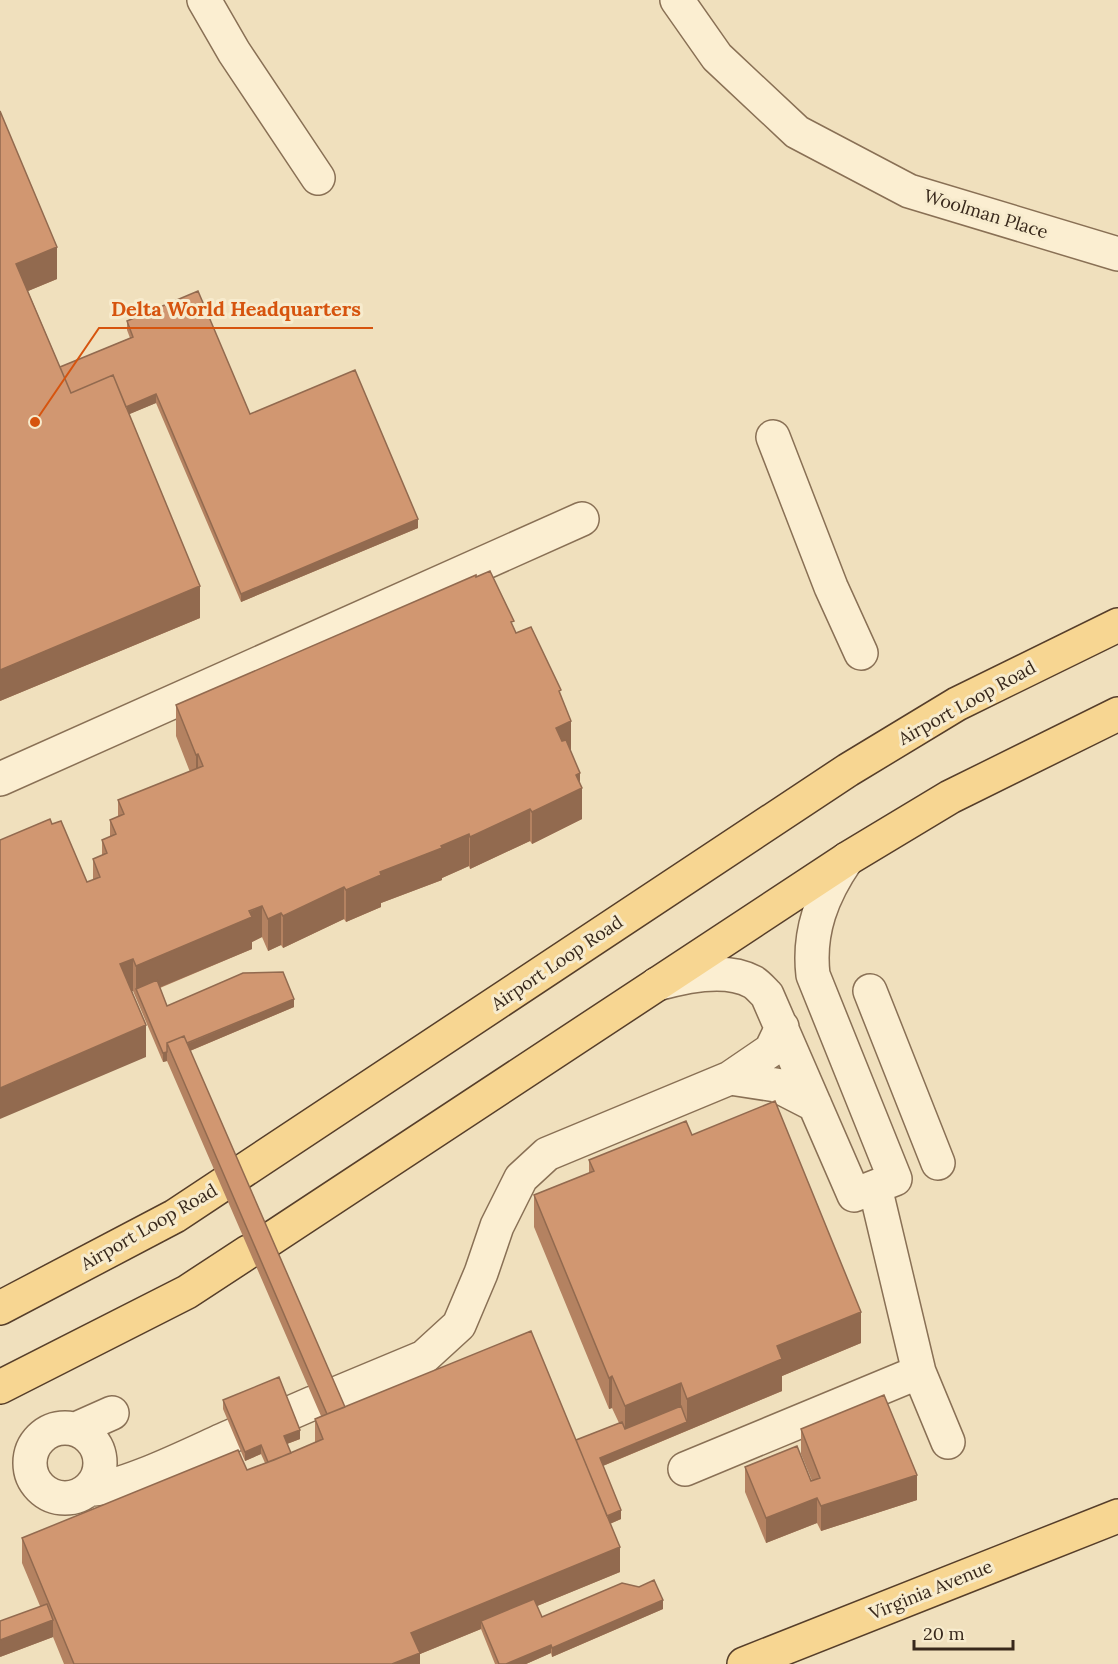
<svg xmlns="http://www.w3.org/2000/svg" width="1118" height="1664" viewBox="0 0 1118 1664" font-family="Lora,serif">
	<style>
		.lines { fill: none; stroke-linecap: round; stroke-linejoin: round }
		.minor-casing { stroke: #897055; stroke-width: 36 }
		.major-casing { stroke: #563e2a; stroke-width: 36 }
		.minor { stroke: #fbeed1; stroke-width: 33 }
		.major { stroke: #f7d692; stroke-width: 33 }
		.wall { fill: #b48261 }
		.shaded-wall { fill: #926a4f }
		.building { fill: #d19771; stroke: #926a4f; stroke-width: 1.5 }
		.labels { text-anchor: middle; stroke-width: 6; stroke-linejoin: round; paint-order: stroke }
		.street-label { font-size: 18px; fill: #38281b; stroke: #f7ebcd }
		.leader { fill: none; stroke: #d6540e; stroke-width: 2 }
		.callout-dot { fill: #d6540e; stroke: #f7ebcd; stroke-width: 2 }
		.callout-label { font-size: 20px; text-anchor: middle; font-weight: bold; fill: #d6540e; stroke: #f7ebcd; stroke-width: 6; stroke-linejoin: round; paint-order: stroke }
	</style>
	<rect width="100%" height="100%" fill="#f0e0bd"/>
	<g class="lines">
		<g class="minor-casing">
			<path id="minor" d="M 204,0 L 234,52 L 318,178
				M 677,0 L 717,57 L 797,132 L 909,191 L 1118,254
				M 773,437 L 831,587 L 861,653
				M 0,779 L 582,519
				M 657,984 C 685,976 726,967 753,982 C 758,985 763,991 767,995 L 854,1195 L 895,1179 L 813,975 C 808,932 822,895 847,859
				M 870,991 L 938,1163
				M 730,1078 L 776,1085 L 815,1105
				M 875,1187 L 919,1372 L 948,1442
				M 328,1397 L 424,1357 L 459,1325 L 481,1273 L 497,1226 L 521,1178 L 547,1154 L 730,1078 L 771,1050 L 782,1027
				M 290,1413 L 313,1403
				M30 1463a35 35 0 1 1 70 0a35 35 0 1 1-70 0Z
				M 76,1429 L 112,1413
				M 685,1469 L 919,1372
				M 89,1489 C 122,1490 201,1449 234,1435"/>
		</g>
		<g class="major-casing">
			<path id="major" d="M 263,1244 L 847,859 L 950,797 L 1118,714
				M 0,1308 L 175,1216 L 848,770 L 957,704 L 1118,625
				M 0,1387 L 187,1292 L 248,1252
				M 744,1664 L 1118,1516"/>
		</g>
		<use href="#minor" class="minor"/>
		<use href="#major" class="major"/>
	</g>
	<path class="wall" d="M 0,111 L 57,279 L 28,291 L 60,367 L 130,338 L 127,330 L 127,321 L 250,414 L 418,528 L 241,602 L 156,403 L 129,414 L 200,618 L 0,701 Z
		M 514,628 L 516,633 L 561,698 L 571,753 L 580,784 L 582,819 L 532,844 L 530,841 L 470,869 L 469,866 L 442,878 L 442,880 L 381,903 L 381,907 L 346,922 L 344,919 L 283,948 L 281,945 L 268,951 L 262,937 L 252,942 L 252,949 L 160,988 L 167,1006 L 294,1007 L 190,1051 L 345,1407 L 576,1440 L 619,1423 L 612,1408 L 609,1409 L 534,1227 L 534,1195 L 589,1173 L 589,1160 L 692,1135 L 861,1343 L 782,1376 L 782,1391 L 603,1466 L 621,1519 L 610,1524 L 620,1572 L 537,1606 L 542,1617 L 663,1609 L 552,1657 L 551,1653 L 526,1664 L 495,1664 L 481,1629 L 420,1654 L 420,1664 L 64,1664 L 53,1637 L 0,1657 L 40,1606 L 22,1563 L 22,1538 L 247,1470 L 265,1463 L 261,1454 L 245,1461 L 223,1409 L 223,1400 L 300,1439 L 287,1444 L 291,1453 L 315,1443 L 315,1419 L 321,1416 L 167,1061 L 163,1062 L 133,991 L 132,991 L 146,1057 L 52,824 L 87,882 L 93,880 L 93,859 L 102,856 L 102,840 L 110,837 L 110,820 L 118,817 L 118,800 L 190,772 L 176,736 L 176,705 Z
		M 801,1429 L 917,1500 L 821,1531 L 817,1523 L 766,1543 L 745,1492 L 745,1467 L 812,1481 L 801,1454 Z"/>
	<path class="shaded-wall" d="M 57,247 L 57,279 L 16,296 L 16,264 Z
		M 156,394 L 156,403 L 118,419 L 118,410 Z
		M 418,519 L 418,528 L 241,602 L 241,594 Z
		M 200,586 L 200,618 L 0,701 L 0,670 Z
		M 571,721 L 571,753 L 556,759 L 556,728 Z
		M 198,754 L 198,786 L 196,787 L 196,755 Z
		M 580,773 L 580,789 L 582,788 L 582,819 L 532,844 L 532,812 L 576,775 Z
		M 530,809 L 530,841 L 470,869 L 470,837 Z
		M 469,834 L 469,866 L 442,878 L 442,880 L 381,903 L 381,907 L 346,922 L 346,890 L 380,872 Z
		M 344,887 L 344,919 L 283,948 L 283,916 Z
		M 262,906 L 262,937 L 252,942 L 252,949 L 139,996 L 136,989 L 136,998 L 136,966 Z
		M 281,913 L 281,945 L 268,951 L 268,919 Z
		M 133,959 L 133,991 L 120,996 L 120,964 Z
		M 294,999 L 294,1007 L 173,1058 L 170,1051 Z
		M 146,1025 L 146,1057 L 0,1119 L 0,1088 Z
		M 167,1052 L 167,1061 L 163,1062 L 163,1053 Z
		M 861,1312 L 861,1343 L 782,1376 L 782,1391 L 600,1467 L 600,1458 L 687,1422 L 687,1399 L 777,1346 Z
		M 612,1376 L 612,1408 L 609,1409 L 609,1378 Z
		M 681,1383 L 681,1415 L 625,1438 L 625,1406 Z
		M 300,1430 L 300,1439 L 284,1445 L 284,1436 Z
		M 261,1445 L 261,1454 L 245,1461 L 245,1452 Z
		M 917,1475 L 917,1500 L 821,1531 L 821,1506 Z
		M 817,1498 L 817,1523 L 766,1543 L 766,1518 Z
		M 621,1510 L 621,1519 L 602,1527 L 602,1519 Z
		M 620,1547 L 620,1572 L 484,1628 L 481,1621 L 481,1629 L 420,1654 L 420,1664 L 392,1664 L 411,1633 Z
		M 663,1600 L 663,1609 L 552,1657 L 552,1648 Z
		M 53,1620 L 53,1637 L 0,1657 L 0,1640 Z
		M 551,1645 L 551,1653 L 526,1664 L 506,1664 Z"/>
	<path class="building" d="M 0,111 L 57,247 L 16,264 L 71,393 L 113,375 L 200,586 L 0,670 Z
		M 198,291 L 250,414 L 355,370 L 418,519 L 241,594 L 156,394 L 126,407 L 113,375 L 71,393 L 60,367 L 133,337 L 127,321 Z
		M 490,571 L 514,621 L 511,622 L 516,633 L 531,627 L 561,690 L 559,691 L 571,721 L 556,728 L 562,741 L 566,740 L 580,773 L 576,775 L 582,788 L 532,812 L 530,809 L 470,837 L 469,834 L 441,846 L 442,848 L 380,872 L 381,875 L 346,890 L 344,887 L 283,916 L 281,913 L 268,919 L 262,906 L 249,911 L 252,917 L 136,966 L 133,959 L 120,964 L 146,1025 L 0,1088 L 0,840 L 50,819 L 52,824 L 61,821 L 87,882 L 100,877 L 93,859 L 107,853 L 102,840 L 116,834 L 110,820 L 124,814 L 118,800 L 203,766 L 198,754 L 196,755 L 176,705 L 476,575 L 476,577 Z
		M 283,972 L 294,999 L 187,1043 L 184,1036 L 167,1043 L 167,1052 L 163,1053 L 136,989 L 157,980 L 167,1006 L 243,973 Z
		M 184,1036 L 345,1407 L 327,1414 L 167,1043 Z
		M 775,1101 L 861,1312 L 777,1346 L 782,1359 L 687,1399 L 681,1383 L 625,1406 L 612,1376 L 609,1378 L 534,1195 L 594,1171 L 589,1160 L 686,1121 L 692,1135 Z
		M 531,1331 L 620,1547 L 411,1633 L 420,1653 L 392,1664 L 74,1664 L 22,1538 L 238,1450 L 247,1470 L 274,1460 L 323,1439 L 315,1419 Z
		M 279,1377 L 300,1430 L 284,1436 L 291,1453 L 268,1462 L 261,1445 L 245,1452 L 223,1400 Z
		M 884,1395 L 917,1475 L 821,1506 L 817,1498 L 766,1518 L 745,1467 L 797,1446 L 811,1481 L 820,1478 L 801,1429 Z
		M 681,1406 L 687,1422 L 600,1458 L 621,1510 L 607,1516 L 576,1440 L 622,1422 L 625,1429 Z
		M 654,1580 L 663,1600 L 552,1648 L 551,1645 L 506,1664 L 499,1664 L 481,1621 L 534,1599 L 542,1617 L 622,1583 L 639,1587 Z
		M 47,1604 L 53,1620 L 0,1640 L 0,1621 Z"/>
	<g class="labels">
		<g class="street-label">
			<text transform="translate(986 214) rotate(17)" y="6">Woolman Place</text>
			<text transform="translate(967 703) rotate(-29)" y="6">Airport Loop Road</text>
			<text transform="translate(557 963) rotate(-34)" y="6">Airport Loop Road</text>
			<text transform="translate(149 1227) rotate(-30)" y="6">Airport Loop Road</text>
			<text transform="translate(931 1590) rotate(-22)" y="6">Virginia Avenue</text>
		</g>
	</g>
	<path class="leader" d="M35 422L99 328H373"/>
	<circle class="callout-dot" cx="35" cy="422" r="6"/>
	<g class="callout-label">
		<text x="236" y="316">Delta World Headquarters</text>
	</g>
	<path d="M914 1640v9h99v-9" fill="none" stroke="#38281b" stroke-width="3"/>
	<text x="923" y="1640" font-size="18" fill="#38281b" stroke="#f7ebcd" stroke-width="4.5" paint-order="stroke">20 m</text>
</svg>
